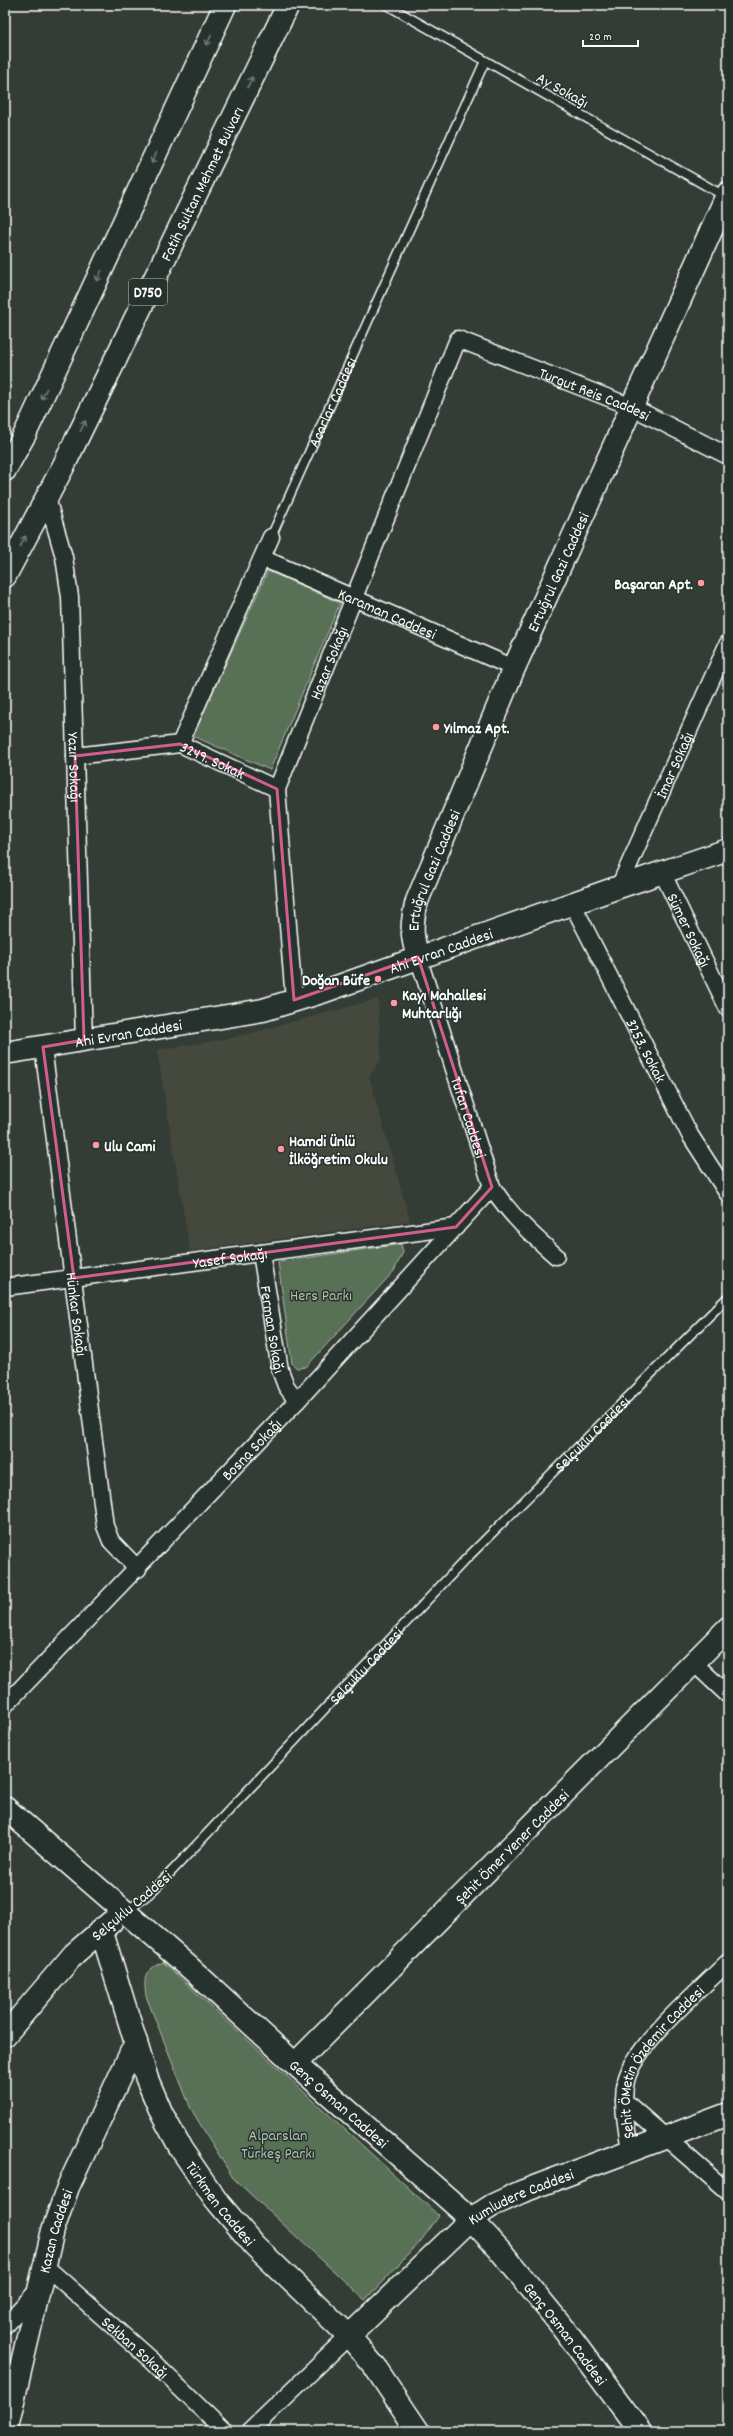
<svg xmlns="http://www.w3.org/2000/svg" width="733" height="2436" viewBox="0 0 733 2436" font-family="Dekko,sans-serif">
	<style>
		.built { fill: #44483e }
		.green { fill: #587055; stroke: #acb8aa }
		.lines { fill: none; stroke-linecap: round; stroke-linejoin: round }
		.lane-casing { stroke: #fff; stroke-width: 11 }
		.street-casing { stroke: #fff; stroke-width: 19 }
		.secondary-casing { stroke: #fff; stroke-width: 25 }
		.highway-casing { stroke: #fff; stroke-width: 25 }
		.lane { stroke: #26332d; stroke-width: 8 }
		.street { stroke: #26332d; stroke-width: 16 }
		.secondary { stroke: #26332d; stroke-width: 22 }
		.highway { stroke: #26332d; stroke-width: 22 }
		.oneway { stroke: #727a76 }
		.marked { fill: none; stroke: #d45d8c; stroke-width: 3; stroke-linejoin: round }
		.poi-dot { fill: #ff9aa2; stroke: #26332d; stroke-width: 1.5 }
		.labels { text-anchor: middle; stroke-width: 3; stroke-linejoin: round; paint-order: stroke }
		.shield { fill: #26332d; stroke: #bec2c0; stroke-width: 1 }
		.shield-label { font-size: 15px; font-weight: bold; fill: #fff }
		.street-label { font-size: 16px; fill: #fff; stroke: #26332d }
		.poi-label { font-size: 16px; font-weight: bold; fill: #fff; stroke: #26332d; text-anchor: start }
		.park-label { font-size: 16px; fill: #b4bfb2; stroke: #26332d }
	</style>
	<rect width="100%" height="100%" fill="#343d35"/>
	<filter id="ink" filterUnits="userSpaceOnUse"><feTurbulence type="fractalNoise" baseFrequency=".025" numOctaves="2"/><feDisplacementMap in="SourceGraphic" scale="8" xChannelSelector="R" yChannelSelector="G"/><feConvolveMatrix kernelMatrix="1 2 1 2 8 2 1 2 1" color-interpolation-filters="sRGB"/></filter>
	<g filter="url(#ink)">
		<path class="built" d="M 378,999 L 381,1060 L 369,1076 L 410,1221 L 190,1251 L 157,1050 L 232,1038 Z"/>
		<path class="green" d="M 268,571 L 340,603 L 270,770 L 193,736 Z
			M 401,1244 L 403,1252 L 394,1271 L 306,1367 L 297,1368 L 292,1364 L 278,1262 Z
			M 163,1962 L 439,2216 L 420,2242 L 365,2300 L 233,2178 L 191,2109 L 146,1996 C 143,1976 145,1970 163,1962 Z"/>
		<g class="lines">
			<g class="lane-casing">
				<g id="lane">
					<path d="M 387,5 L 726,197"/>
					<path id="s1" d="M 271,537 L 485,61"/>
					<path id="s2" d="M 126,1912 L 150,1893 L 172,1871 L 465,1560 L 728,1297"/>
				</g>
			</g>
			<g class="street-casing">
				<g id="street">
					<path id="s3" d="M 47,498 L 64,557 L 70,597 L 84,1040"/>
					<path id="s4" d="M 262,558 L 514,668"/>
					<path d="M 180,744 L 271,537"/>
					<path id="s5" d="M 75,756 L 180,744 L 277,789"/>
					<path id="s6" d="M 662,872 L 728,1009"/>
					<path id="s7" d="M 619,887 L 728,643"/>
					<path id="s8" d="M 572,903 L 690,1135 L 728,1194"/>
					<path id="s9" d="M 418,957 L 492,1187 C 510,1215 532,1235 556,1256"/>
					<path id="s10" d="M 294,1000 L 277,789 L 458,339 L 632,407 L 728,456"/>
					<path id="s11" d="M 43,1047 L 105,1526 L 111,1541 L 138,1569"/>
					<path id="s12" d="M 261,1253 L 280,1370 L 286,1386 L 297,1401"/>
					<path id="s13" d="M 5,1287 L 456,1227"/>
					<path d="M 694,1663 L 728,1695"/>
					<path id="s14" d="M 5,1705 L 297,1401 L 492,1187"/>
					<path d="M 624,2101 L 728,2192"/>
					<path id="s15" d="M 630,2151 C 627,2128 621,2104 626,2081 C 634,2045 701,1989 728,1962"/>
					<path id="s16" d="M 44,2265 L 151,2360 L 224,2431"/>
					<path d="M 5,2325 L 38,2290"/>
					<path d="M 250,2431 L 349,2336"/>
				</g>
			</g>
			<g class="secondary-casing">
				<g id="secondary">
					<path id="s17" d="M 418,957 C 411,935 411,924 417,901 L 514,668 L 728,193"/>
					<path id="s18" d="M 5,1053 L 263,1010 L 325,991 L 619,887 L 728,850"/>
					<path id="s19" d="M 5,1808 L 189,1967 L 295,2064 L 471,2219 L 499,2249 L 561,2325 L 640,2431"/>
					<path id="s20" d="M 101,1929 L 147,2079 L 162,2114 L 181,2149 L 216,2200 L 254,2245 L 349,2336 L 375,2367 L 418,2431"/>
					<path d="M 5,2035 L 74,1954 L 111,1922"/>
					<path id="s21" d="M 295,2064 L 728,1628"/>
					<path id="s22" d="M 349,2336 L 471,2219 L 493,2205 L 521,2192 L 728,2114"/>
					<path id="s23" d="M 6,2431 L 53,2230 L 68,2187 L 136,2042"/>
				</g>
			</g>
			<g class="highway-casing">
				<g id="highway">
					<path d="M 5,470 L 25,434 L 225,5"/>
					<path id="s24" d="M 5,576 L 64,465 L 288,5"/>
				</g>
			</g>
			<use href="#lane" class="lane"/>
			<use href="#street" class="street"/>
			<use href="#secondary" class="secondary"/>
			<use href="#highway" class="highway"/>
		</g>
		<defs><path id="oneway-shaft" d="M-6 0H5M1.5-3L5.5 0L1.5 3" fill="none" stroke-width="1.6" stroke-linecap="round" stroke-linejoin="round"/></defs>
		<g class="oneway">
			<use href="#oneway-shaft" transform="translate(209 40) rotate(115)"/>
			<use href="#oneway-shaft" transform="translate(250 82) rotate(-64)"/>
			<use href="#oneway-shaft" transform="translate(154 158) rotate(115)"/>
			<use href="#oneway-shaft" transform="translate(99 276) rotate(115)"/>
			<use href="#oneway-shaft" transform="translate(44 394) rotate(115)"/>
			<use href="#oneway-shaft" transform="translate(83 426) rotate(-64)"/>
			<use href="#oneway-shaft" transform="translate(23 541) rotate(-62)"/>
		</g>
	</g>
	<path class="marked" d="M 180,744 L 277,789 L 294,1000 L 418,957 L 492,1187 L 456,1227 L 74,1278 L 43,1047 L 84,1040 L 75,756 Z"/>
	<g class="poi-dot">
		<circle cx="701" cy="583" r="4"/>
		<circle cx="436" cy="727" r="4"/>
		<circle cx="378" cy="979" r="4"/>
		<circle cx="394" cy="1003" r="4"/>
		<circle cx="96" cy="1145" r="4"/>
		<circle cx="281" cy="1149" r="4"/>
	</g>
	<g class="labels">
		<rect class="shield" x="129" y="279" width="38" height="26" rx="3"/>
		<g class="shield-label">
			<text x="148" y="297">D750</text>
		</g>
		<g class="street-label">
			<text transform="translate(563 89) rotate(29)" y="6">Ay Sokağı</text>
			<text dy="6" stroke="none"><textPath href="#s24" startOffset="439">Fatih Sultan Mehmet Bulvarı</textPath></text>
			<text dy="6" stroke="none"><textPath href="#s10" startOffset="844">Turgut Reis Caddesi</textPath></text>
			<text dy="6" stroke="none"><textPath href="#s1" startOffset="148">Acarlar Caddesi</textPath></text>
			<text dy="6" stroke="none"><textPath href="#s17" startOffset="415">Ertuğrul Gazi Caddesi</textPath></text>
			<text dy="6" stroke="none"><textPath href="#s4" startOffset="137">Karaman Caddesi</textPath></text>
			<text dy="6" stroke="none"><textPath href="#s10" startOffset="348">Hazar Sokağı</textPath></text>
			<text dy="6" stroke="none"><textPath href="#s5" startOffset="142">3249. Sokak</textPath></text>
			<text dy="6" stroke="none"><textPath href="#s7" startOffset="134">İmar Sokağı</textPath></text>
			<text dy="6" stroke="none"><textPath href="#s3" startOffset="272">Yazır Sokağı</textPath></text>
			<text dy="6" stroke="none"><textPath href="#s17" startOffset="91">Ertuğrul Gazi Caddesi</textPath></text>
			<text dy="6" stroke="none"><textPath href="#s6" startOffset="64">Sümer Sokağı</textPath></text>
			<text dy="6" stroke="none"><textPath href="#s18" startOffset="449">Ahi Evran Caddesi</textPath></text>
			<text dy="6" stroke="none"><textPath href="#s18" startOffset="125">Ahi Evran Caddesi</textPath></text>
			<text dy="6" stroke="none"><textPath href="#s8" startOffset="165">3253. Sokak</textPath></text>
			<text dy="6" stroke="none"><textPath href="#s9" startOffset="168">Tufan Caddesi</textPath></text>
			<text dy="6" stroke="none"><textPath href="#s13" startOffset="227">Yasef Sokağı</textPath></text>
			<text dy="6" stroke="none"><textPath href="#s11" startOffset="269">Hünkar Sokağı</textPath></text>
			<text dy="6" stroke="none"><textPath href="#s12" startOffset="77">Ferman Sokağı</textPath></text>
			<text dy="6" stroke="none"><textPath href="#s2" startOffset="668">Selçuklu Caddesi</textPath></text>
			<text dy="6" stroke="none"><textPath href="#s14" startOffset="355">Bosna Sokağı</textPath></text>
			<text dy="6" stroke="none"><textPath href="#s2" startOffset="344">Selçuklu Caddesi</textPath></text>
			<text dy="6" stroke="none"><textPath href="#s21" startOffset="307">Şehit Ömer Yener Caddesi</textPath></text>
			<text transform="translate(131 1905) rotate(-40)" y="6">Selçuklu Caddesi</text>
			<text dy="6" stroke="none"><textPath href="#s15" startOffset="102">Şehit ÖMetin Özdemir Caddesi</textPath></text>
			<text dy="6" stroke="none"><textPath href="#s19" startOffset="446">Genç Osman Caddesi</textPath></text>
			<text dy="6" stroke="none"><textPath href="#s22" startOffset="224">Kumludere Caddesi</textPath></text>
			<text dy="6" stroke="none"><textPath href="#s20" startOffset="302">Türkmen Caddesi</textPath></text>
			<text dy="6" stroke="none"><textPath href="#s23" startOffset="206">Kazan Caddesi</textPath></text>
			<text dy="6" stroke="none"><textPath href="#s19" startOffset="770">Genç Osman Caddesi</textPath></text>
			<text dy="6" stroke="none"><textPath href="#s16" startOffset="123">Sekban Sokağı</textPath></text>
		</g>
		<g class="poi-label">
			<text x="693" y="589" text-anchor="end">Başaran Apt.</text>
			<text x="444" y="733">Yılmaz Apt.</text>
			<text x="370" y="985" text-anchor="end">Doğan Büfe</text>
			<text x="402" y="1000">Kayı Mahallesi<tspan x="402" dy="18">Muhtarlığı</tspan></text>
			<text x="289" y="1146">Hamdi Ünlü<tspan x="289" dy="18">İlköğretim Okulu</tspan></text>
			<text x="104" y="1151">Ulu Cami</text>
		</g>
		<g class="park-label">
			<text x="321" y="1300">Hers Parkı</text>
			<text x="278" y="2140">Alparslan<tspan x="278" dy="18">Türkeş Parkı</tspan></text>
		</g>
	</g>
	<rect width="733" height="2436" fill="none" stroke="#26332d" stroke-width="20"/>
	<rect x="10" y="10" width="713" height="2416" fill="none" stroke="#fff" stroke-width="1.5" filter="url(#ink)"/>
	<path d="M583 40v6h55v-6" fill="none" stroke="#ffffff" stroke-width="2"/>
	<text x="589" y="40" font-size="12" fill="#ffffff" stroke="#26332d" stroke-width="3" paint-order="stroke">20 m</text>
</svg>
